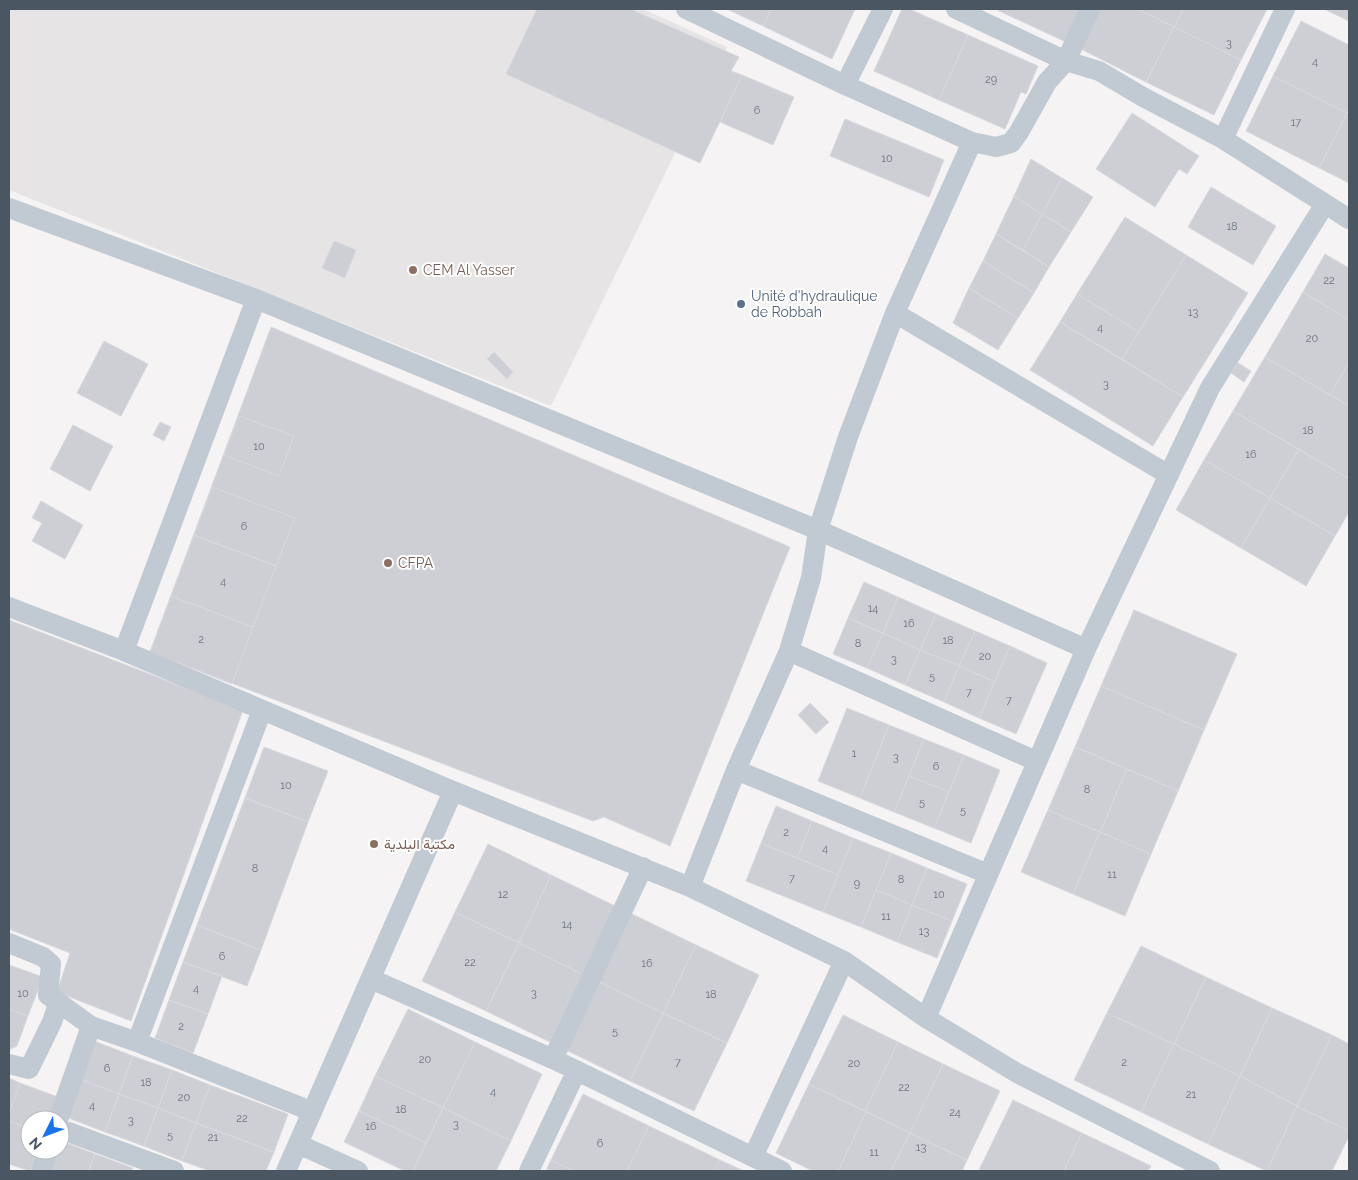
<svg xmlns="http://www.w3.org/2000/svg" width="1358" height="1180" viewBox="0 0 1358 1180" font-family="Raleway,Vazirmatn,sans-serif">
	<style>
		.education { fill: #e6e4e5 }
		.building { fill: #cdcfd5; stroke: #d7d9de }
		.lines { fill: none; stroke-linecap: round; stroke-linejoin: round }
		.street { stroke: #c1cad2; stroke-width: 20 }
		.education-dot { fill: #8d6e63; stroke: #fff; stroke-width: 2 }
		.service-dot { fill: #5c6f8a; stroke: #fff; stroke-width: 2 }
		.labels { text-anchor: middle; stroke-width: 4; stroke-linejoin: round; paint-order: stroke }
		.number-label { font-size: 11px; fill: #6b747e }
		.education-label { font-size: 14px; fill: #785e54; stroke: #fff; text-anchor: start }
		.service-label { font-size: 14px; fill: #4e5e75; stroke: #fff; text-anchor: start }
	</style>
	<rect width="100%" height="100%" fill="#f5f3f3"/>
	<path class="education" d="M 9,9 L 643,9 L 727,47 L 551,406 L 9,190 Z"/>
	<path class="building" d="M 537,9 L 630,9 L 739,57 L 731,71 L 742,75 L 700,163 L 506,74 Z
		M 727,9 L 771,9 L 763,26 Z
		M 771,9 L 855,9 L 832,59 L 763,26 Z
		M 902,9 L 909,9 L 968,35 L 939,100 L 874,71 Z
		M 998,9 L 1081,9 L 1066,42 L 997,10 Z
		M 1098,9 L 1138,9 L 1174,27 L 1146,82 L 1079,48 Z
		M 1138,9 L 1183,9 L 1174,27 Z
		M 1183,9 L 1267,9 L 1241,60 L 1174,27 Z
		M 1324,9 L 1349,9 L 1349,21 Z
		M 1301,21 L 1349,45 L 1349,108 L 1347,113 L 1273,76 Z
		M 1174,27 L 1241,60 L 1214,115 L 1146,82 Z
		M 968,35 L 1038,66 L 1026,94 L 1021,92 L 1005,129 L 939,100 Z
		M 742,75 L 794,97 L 773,145 L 720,122 Z
		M 1273,76 L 1347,113 L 1319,168 L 1246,131 Z
		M 1132,113 L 1199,156 L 1187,174 L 1179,169 L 1155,207 L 1096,169 Z
		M 1347,113 L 1349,114 L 1349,183 L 1319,168 Z
		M 845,119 L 944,160 L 929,197 L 830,156 Z
		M 1031,159 L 1062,178 L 1042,214 L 1014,196 Z
		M 1062,178 L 1093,197 L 1071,232 L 1042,214 Z
		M 1211,187 L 1276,226 L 1253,265 L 1188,227 Z
		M 1014,196 L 1042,214 L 1023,250 L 996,234 Z
		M 1042,214 L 1071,232 L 1049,267 L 1023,250 Z
		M 1125,217 L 1186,255 L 1139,332 L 1077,294 Z
		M 996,234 L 1049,267 L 1034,293 L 983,261 Z
		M 334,241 L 356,250 L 345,278 L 322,268 Z
		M 1325,254 L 1349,268 L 1349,320 L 1303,292 Z
		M 1186,255 L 1248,293 L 1183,397 L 1122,359 Z
		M 983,261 L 1034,293 L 1018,318 L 969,288 Z
		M 969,288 L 1018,318 L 998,350 L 953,323 Z
		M 1303,292 L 1349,320 L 1349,362 L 1330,395 L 1265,357 Z
		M 1077,294 L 1139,332 L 1122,359 L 1060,322 Z
		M 1060,322 L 1183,397 L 1153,446 L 1030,370 Z
		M 271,327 L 790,547 L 670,846 L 604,817 L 593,821 L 150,652 Z
		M 104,341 L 148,364 L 121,416 L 77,393 Z
		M 494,352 L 513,372 L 507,379 L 487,359 Z
		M 1265,357 L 1349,406 L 1349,479 L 1233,411 Z
		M 1349,362 L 1349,406 L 1330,395 Z
		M 1238,363 L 1251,371 L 1244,382 L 1231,373 Z
		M 1233,411 L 1299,449 L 1270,498 L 1204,460 Z
		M 239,416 L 294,436 L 279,476 L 224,455 Z
		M 160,422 L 171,427 L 164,441 L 153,435 Z
		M 73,425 L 113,446 L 90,491 L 50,469 Z
		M 1299,449 L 1349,479 L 1349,512 L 1335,536 L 1270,498 Z
		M 1204,460 L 1270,498 L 1241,548 L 1176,510 Z
		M 212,487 L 295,518 L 276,566 L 194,535 Z
		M 1270,498 L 1335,536 L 1306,586 L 1241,548 Z
		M 41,501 L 83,525 L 65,559 L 32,541 L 42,523 L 32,518 Z
		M 194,535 L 276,566 L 253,627 L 171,596 Z
		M 864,582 L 898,597 L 883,633 L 848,618 Z
		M 171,596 L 253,627 L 232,684 L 150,652 Z
		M 898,597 L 936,614 L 920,650 L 883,633 Z
		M 1134,610 L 1237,654 L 1204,730 L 1101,686 Z
		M 936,614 L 975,631 L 959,666 L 920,650 Z
		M 848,618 L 883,633 L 867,668 L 833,654 Z
		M 9,620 L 243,710 L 131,1021 L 57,992 L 70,953 L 9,929 Z
		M 975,631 L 1010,646 L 995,682 L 959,666 Z
		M 883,633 L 920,650 L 905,685 L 867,668 Z
		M 1010,646 L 1047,663 L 1016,734 L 979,718 Z
		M 920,650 L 959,666 L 944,702 L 905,685 Z
		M 959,666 L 995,682 L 979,718 L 944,702 Z
		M 1101,686 L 1204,730 L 1178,791 L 1075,747 Z
		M 810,703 L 829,722 L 816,734 L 798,715 Z
		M 847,708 L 889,725 L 860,798 L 818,781 Z
		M 889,725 L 924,739 L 894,812 L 860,798 Z
		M 924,739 L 964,755 L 949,792 L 909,776 Z
		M 264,747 L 328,771 L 308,822 L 245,798 Z
		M 1075,747 L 1127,769 L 1100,832 L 1048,810 Z
		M 964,755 L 1000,770 L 971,843 L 934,828 Z
		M 1127,769 L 1178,791 L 1151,854 L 1100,832 Z
		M 909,776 L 949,792 L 934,828 L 894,812 Z
		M 245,798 L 308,822 L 261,950 L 197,925 Z
		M 776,806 L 812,821 L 797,858 L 761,843 Z
		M 1048,810 L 1100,832 L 1073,894 L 1021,872 Z
		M 812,821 L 853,838 L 838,875 L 797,858 Z
		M 1100,832 L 1151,854 L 1125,916 L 1073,894 Z
		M 853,838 L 891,853 L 861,927 L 823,912 Z
		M 761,843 L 838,875 L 823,912 L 746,881 Z
		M 488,844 L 551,875 L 519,943 L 455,912 Z
		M 891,853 L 927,868 L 912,905 L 876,890 Z
		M 927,868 L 967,884 L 952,921 L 912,905 Z
		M 551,875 L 615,906 L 582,974 L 519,943 Z
		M 876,890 L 912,905 L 897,942 L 861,927 Z
		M 912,905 L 952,921 L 937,958 L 897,942 Z
		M 455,912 L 519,943 L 486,1011 L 422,981 Z
		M 632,914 L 696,945 L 663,1013 L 599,982 Z
		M 197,925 L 261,950 L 247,986 L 183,962 Z
		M 519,943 L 582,974 L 550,1042 L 486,1011 Z
		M 696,945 L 759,975 L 727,1043 L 663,1013 Z
		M 1141,946 L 1206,977 L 1174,1044 L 1107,1013 Z
		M 183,962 L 222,976 L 208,1014 L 169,1000 Z
		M 9,965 L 43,977 L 28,1016 L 9,1009 Z
		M 1206,977 L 1272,1008 L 1240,1076 L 1174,1044 Z
		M 599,982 L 663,1013 L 630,1081 L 566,1050 Z
		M 169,1000 L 208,1014 L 193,1053 L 155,1038 Z
		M 1272,1008 L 1332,1035 L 1297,1106 L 1240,1076 Z
		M 9,1009 L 28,1016 L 17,1046 L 9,1050 Z
		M 408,1009 L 475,1042 L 443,1108 L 375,1076 Z
		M 663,1013 L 727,1043 L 694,1111 L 630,1081 Z
		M 1107,1013 L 1174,1044 L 1141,1112 L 1074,1080 Z
		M 843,1015 L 898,1042 L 865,1111 L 809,1084 Z
		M 1332,1035 L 1349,1044 L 1349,1131 L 1297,1106 Z
		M 94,1041 L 133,1056 L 119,1094 L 80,1079 Z
		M 475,1042 L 542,1074 L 511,1141 L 443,1108 Z
		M 898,1042 L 943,1064 L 910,1133 L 865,1111 Z
		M 1174,1044 L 1240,1076 L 1208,1144 L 1141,1112 Z
		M 133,1056 L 172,1070 L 158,1108 L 119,1094 Z
		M 943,1064 L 1000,1091 L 967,1160 L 910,1133 Z
		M 172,1070 L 210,1085 L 196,1123 L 158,1108 Z
		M 375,1076 L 443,1108 L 426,1143 L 359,1111 Z
		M 1240,1076 L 1297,1106 L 1267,1171 L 1208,1144 Z
		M 9,1078 L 20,1083 L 9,1114 Z
		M 80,1079 L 119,1094 L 105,1132 L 66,1117 Z
		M 20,1083 L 58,1097 L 49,1120 L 30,1120 L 30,1129 L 9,1121 L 9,1114 Z
		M 809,1084 L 866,1112 L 838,1171 L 813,1171 L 776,1153 Z
		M 210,1085 L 288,1114 L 274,1152 L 196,1123 Z
		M 119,1094 L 158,1108 L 144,1146 L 105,1132 Z
		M 583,1094 L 649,1126 L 627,1171 L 574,1171 L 551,1160 Z
		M 1013,1100 L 1082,1133 L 1064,1171 L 983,1171 L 979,1170 Z
		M 1297,1106 L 1349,1131 L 1349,1136 L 1332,1171 L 1267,1171 Z
		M 158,1108 L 196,1123 L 182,1161 L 144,1146 Z
		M 443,1108 L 511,1141 L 496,1171 L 413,1171 Z
		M 359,1111 L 426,1143 L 413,1171 L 405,1171 L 344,1142 Z
		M 866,1112 L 910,1133 L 891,1171 L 838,1171 Z
		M 9,1121 L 30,1129 L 30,1150 L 38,1150 L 30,1171 L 9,1164 Z
		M 196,1123 L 274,1152 L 266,1171 L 210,1171 L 182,1161 Z
		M 649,1126 L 720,1160 L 714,1171 L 627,1171 Z
		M 910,1133 L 967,1160 L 962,1171 L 891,1171 Z
		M 1082,1133 L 1151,1166 L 1148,1171 L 1064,1171 Z
		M 61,1141 L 95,1154 L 89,1171 L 50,1171 L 58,1150 L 60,1150 Z
		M 95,1154 L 133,1168 L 131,1171 L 89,1171 Z
		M 551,1160 L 574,1171 L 546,1171 Z
		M 720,1160 L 744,1171 L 714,1171 Z"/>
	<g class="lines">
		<path class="street" d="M 686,9 L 845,85 L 972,142 L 996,147 L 1011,143 L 1019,132 L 1047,82 L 1066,61 L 1099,71 L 1143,97 L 1223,139 L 1349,219
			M 956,9 L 1066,61 L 1090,9
			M 845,85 L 883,9
			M 1223,139 L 1285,9
			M 9,208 L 256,299 L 818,530 L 1086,649
			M 895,313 L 1169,475
			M 9,607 L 124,651 L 453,791 L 690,887 L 844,961 L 926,1018 L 1086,649 L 1210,388 L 1325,204
			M 124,651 L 256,299
			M 789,651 L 1036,761
			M 736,770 L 988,874
			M 690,887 L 736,770 L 789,651 L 811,578 L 818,530 L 848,437 L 895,313 L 972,142
			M 9,943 L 43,957 L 51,964 L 48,995 L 62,1005
			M 371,979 L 553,1059 L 753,1157
			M 926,1018 L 1017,1073 L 1210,1171
			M 137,1042 L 262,710
			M 553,1059 L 643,867
			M 9,1064 L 29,1069 L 52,1022 L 56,1010 L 62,1005 L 91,1026 L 137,1042 L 311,1111
			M 58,1120 L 91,1026
			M 60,1129 L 174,1171
			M 298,1144 L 358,1171
			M 41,1171 L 48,1150
			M 286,1171 L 453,791
			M 529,1171 L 576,1072
			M 782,1171 L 753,1157 L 844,961"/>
	</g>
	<g class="education-dot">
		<circle cx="413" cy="270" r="5"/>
		<circle cx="388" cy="563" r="5"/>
		<circle cx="374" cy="844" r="5"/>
	</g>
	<circle class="service-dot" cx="741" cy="304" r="5"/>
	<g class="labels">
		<g class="number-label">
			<text x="1229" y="47">3</text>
			<text x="1315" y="65">4</text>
			<text x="991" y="83">29</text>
			<text x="757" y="114">6</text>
			<text x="1296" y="126">17</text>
			<text x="887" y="162">10</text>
			<text x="1232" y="230">18</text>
			<text x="1329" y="284">22</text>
			<text x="1193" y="316">13</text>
			<text x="1100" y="331">4</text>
			<text x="1312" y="342">20</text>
			<text x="1106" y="388">3</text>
			<text x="1308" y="434">18</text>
			<text x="259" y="450">10</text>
			<text x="1251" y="458">16</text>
			<text x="244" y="530">6</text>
			<text x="223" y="585">4</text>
			<text x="873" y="612">14</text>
			<text x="909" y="627">16</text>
			<text x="201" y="643">2</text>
			<text x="948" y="644">18</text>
			<text x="858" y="647">8</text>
			<text x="985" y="660">20</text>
			<text x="894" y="663">3</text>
			<text x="932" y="680">5</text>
			<text x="969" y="696">7</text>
			<text x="1009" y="704">7</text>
			<text x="854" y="757">1</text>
			<text x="896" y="761">3</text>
			<text x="936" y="770">6</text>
			<text x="286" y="789">10</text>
			<text x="1087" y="793">8</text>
			<text x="922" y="806">5</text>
			<text x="963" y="814">5</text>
			<text x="786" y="836">2</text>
			<text x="825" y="852">4</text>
			<text x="255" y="872">8</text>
			<text x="1112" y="878">11</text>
			<text x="792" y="882">7</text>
			<text x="901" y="883">8</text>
			<text x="857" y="887">9</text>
			<text x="503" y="898">12</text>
			<text x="939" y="898">10</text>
			<text x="886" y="920">11</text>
			<text x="567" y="928">14</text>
			<text x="924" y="935">13</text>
			<text x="222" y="960">6</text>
			<text x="470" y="966">22</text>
			<text x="647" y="967">16</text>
			<text x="196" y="992">4</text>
			<text x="23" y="997">10</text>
			<text x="534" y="997">3</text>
			<text x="711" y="998">18</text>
			<text x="181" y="1030">2</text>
			<text x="615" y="1035">5</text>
			<text x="425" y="1063">20</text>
			<text x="678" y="1066">7</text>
			<text x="1124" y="1066">2</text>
			<text x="854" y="1067">20</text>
			<text x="107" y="1072">6</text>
			<text x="146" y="1086">18</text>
			<text x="904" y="1091">22</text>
			<text x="493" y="1095">4</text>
			<text x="1191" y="1098">21</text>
			<text x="184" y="1101">20</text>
			<text x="92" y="1109">4</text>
			<text x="401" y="1113">18</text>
			<text x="955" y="1116">24</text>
			<text x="242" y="1122">22</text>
			<text x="131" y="1124">3</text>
			<text x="456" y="1128">3</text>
			<text x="371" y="1130">16</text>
			<text x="170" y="1139">5</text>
			<text x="213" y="1141">21</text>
			<text x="600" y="1147">6</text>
			<text x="921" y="1151">13</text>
			<text x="874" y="1156">11</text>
		</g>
		<g class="education-label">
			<text x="423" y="275">CEM Al Yasser</text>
			<text x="398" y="568">CFPA</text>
			<text x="384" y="849">مكتبة البلدية</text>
		</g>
		<g class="service-label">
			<text x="751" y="301">Unité d'hydraulique<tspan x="751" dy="16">de Robbah</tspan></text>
		</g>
	</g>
	<rect width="1358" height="1180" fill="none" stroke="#4a5661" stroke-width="20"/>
	<g transform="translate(45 1135) rotate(228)"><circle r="24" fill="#ffffff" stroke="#b7bbc0"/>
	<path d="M0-4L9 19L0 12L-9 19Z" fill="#1a73e8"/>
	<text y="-8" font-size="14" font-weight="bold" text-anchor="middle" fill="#4a5661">N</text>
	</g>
</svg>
